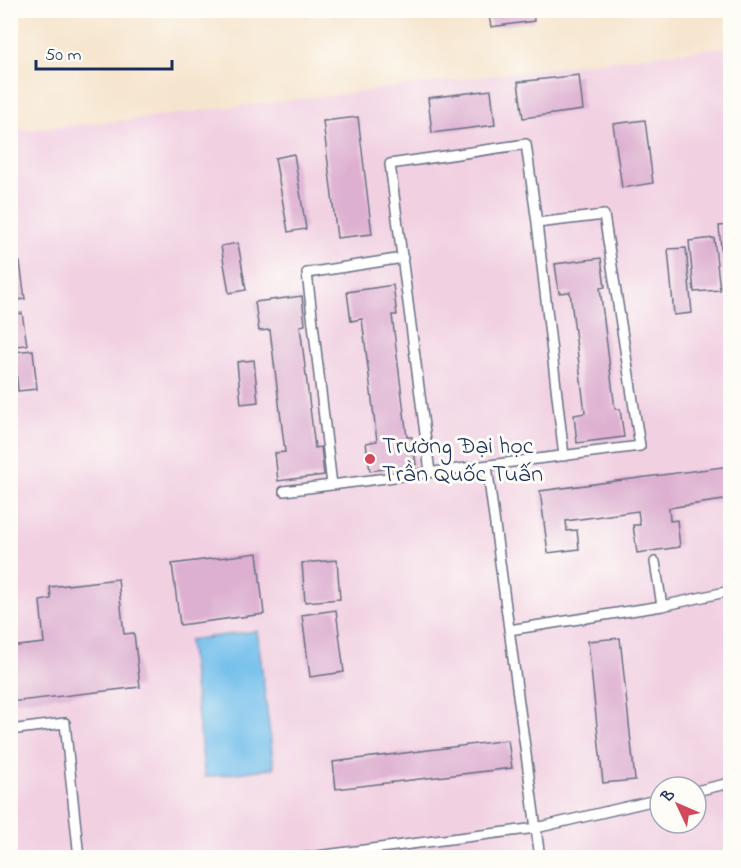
<svg xmlns="http://www.w3.org/2000/svg" width="741" height="868" viewBox="0 0 741 868" font-family="'Indie Flower',sans-serif">
	<style>
		.built { fill: #f1d0e2; fill-rule: evenodd }
		.water { fill: #70beeb; stroke: #4676a4; stroke-width: 1.5 }
		.building { fill: #ddafd0 }
		.lines { fill: none; stroke-linecap: round; stroke-linejoin: round }
		.lane-casing { stroke: #686f85; stroke-width: 12 }
		.lane { stroke: #fff; stroke-width: 9 }
		.poi-dot { fill: #d1495b; stroke: #fdfcf7; stroke-width: 2 }
		.labels { text-anchor: middle; stroke-width: 6; stroke-linejoin: round; paint-order: stroke }
		.poi-label { font-size: 24px; fill: #1b2f5e; stroke: #fdfcf7; text-anchor: start }
	</style>
	<rect width="100%" height="100%" fill="#fdfcf7"/>
	<filter id="ink" filterUnits="userSpaceOnUse"><feTurbulence type="fractalNoise" baseFrequency=".0167" numOctaves="2"/><feDisplacementMap in="SourceGraphic" scale="12" xChannelSelector="R" yChannelSelector="G"/><feConvolveMatrix kernelMatrix="1 2 1 2 8 2 1 2 1" color-interpolation-filters="sRGB"/></filter>
	<filter id="wash" filterUnits="userSpaceOnUse"><feTurbulence type="fractalNoise" baseFrequency=".008" numOctaves="4" result="noise"/><feDisplacementMap in="SourceGraphic" scale="24" xChannelSelector="R" yChannelSelector="G"/><feGaussianBlur stdDeviation="1.35" result="paint"/><feColorMatrix in="noise" values="0 0 0 0 0 0 0 0 0 0 0 0 0 0 0 0 0 1.4 0 .05"/><feComposite in="paint" operator="in"/></filter>
	<g filter="url(#wash)">
		<rect width="100%" height="100%" fill="#f6e5ce"/>
		<path class="built" d="M 14,10 L 14,79 L 11,101 L 10,11 Z
			M 730,46 L 730,857 L 11,858 L 11,131 L 127,120 ZM 660,787 L 696,787 L 696,823 L 660,823 Z"/>
		<path class="water" d="M 257,631 L 274,768 L 205,777 L 189,640 Z"/>
		<g id="blocks">
			<path class="building" d="M 488,10 L 533,10 L 534,21 L 491,27 Z
				M 579,75 L 583,110 L 523,118 L 518,82 Z
				M 491,90 L 495,125 L 432,133 L 428,98 Z
				M 358,117 L 372,234 L 337,238 L 323,121 Z
				M 645,120 L 653,183 L 622,188 L 613,124 Z
				M 294,154 L 306,229 L 288,232 L 275,158 Z
				M 730,225 L 730,270 L 723,271 L 719,226 Z
				M 714,238 L 720,290 L 694,292 L 689,241 Z
				M 238,243 L 246,290 L 229,293 L 221,246 Z
				M 686,248 L 692,313 L 674,315 L 668,249 Z
				M 601,258 L 605,287 L 600,288 L 615,409 L 620,409 L 624,437 L 577,443 L 574,415 L 585,413 L 570,292 L 559,293 L 555,264 Z
				M 20,262 L 25,299 L 10,301 L 10,263 Z
				M 393,285 L 397,315 L 392,315 L 407,437 L 412,437 L 416,465 L 370,471 L 366,443 L 377,441 L 362,319 L 351,321 L 347,292 Z
				M 302,296 L 305,325 L 300,326 L 315,448 L 321,447 L 324,475 L 278,481 L 275,453 L 285,452 L 270,330 L 259,331 L 255,302 Z
				M 22,313 L 27,345 L 14,346 L 10,315 Z
				M 33,350 L 37,389 L 18,391 L 14,352 Z
				M 254,360 L 258,402 L 241,404 L 237,362 Z
				M 730,466 L 730,499 L 669,508 L 670,521 L 677,520 L 680,547 L 637,553 L 633,525 L 640,525 L 638,511 L 566,521 L 567,531 L 577,530 L 579,549 L 548,553 L 540,491 Z
				M 257,553 L 264,614 L 180,625 L 172,564 Z
				M 337,560 L 340,599 L 305,602 L 302,563 Z
				M 118,579 L 124,634 L 134,633 L 140,687 L 10,702 L 10,647 L 44,643 L 40,601 L 51,599 L 50,587 Z
				M 336,610 L 344,672 L 310,677 L 302,615 Z
				M 620,638 L 635,780 L 603,783 L 588,641 Z
				M 508,740 L 512,768 L 336,789 L 333,762 Z"/>
		</g>
	</g>
	<g filter="url(#ink)">
		<use href="#blocks" fill-opacity="0" stroke="#686f85" stroke-width="1.5"/>
		<g class="lines">
			<g class="lane-casing">
				<path id="lane" d="M 537,223 L 564,456
					M 487,466 L 540,858
					M 332,485 L 307,273 L 403,258
					M 284,491 L 640,446 L 604,215 L 537,223 L 526,144 L 390,164 L 430,472
					M 655,562 L 662,606
					M 509,630 L 662,606 L 730,591
					M 10,730 L 65,723 L 79,858
					M 696,791 L 730,783
					M 301,858 L 536,828 L 660,799"/>
			</g>
			<use href="#lane" class="lane"/>
		</g>
	</g>
	<circle class="poi-dot" cx="370" cy="459" r="6"/>
	<g class="labels">
		<g class="poi-label">
			<text x="382" y="453">Trường Đại học<tspan x="382" dy="28">Trần Quốc Tuấn</tspan></text>
		</g>
	</g>
	<rect width="741" height="868" fill="none" stroke="#fdfcf7" stroke-width="36"/>
	<g transform="translate(678 805) rotate(314)"><circle r="28" fill="#fdfcf7" stroke="#a3aaba" stroke-width="1.5"/>
	<path d="M0-4.5L10 22L0 15L-10 22Z" fill="#d1495b"/>
	<text y="-9" font-size="16" font-weight="bold" text-anchor="middle" fill="#1b2f5e">B</text>
	</g>
	<path d="M36 60v9h136v-9" fill="none" stroke="#1b2f5e" stroke-width="3"/>
	<text x="45" y="60" font-size="18" fill="#1b2f5e" stroke="#fdfcf7" stroke-width="4.5" paint-order="stroke">50 m</text>
</svg>
